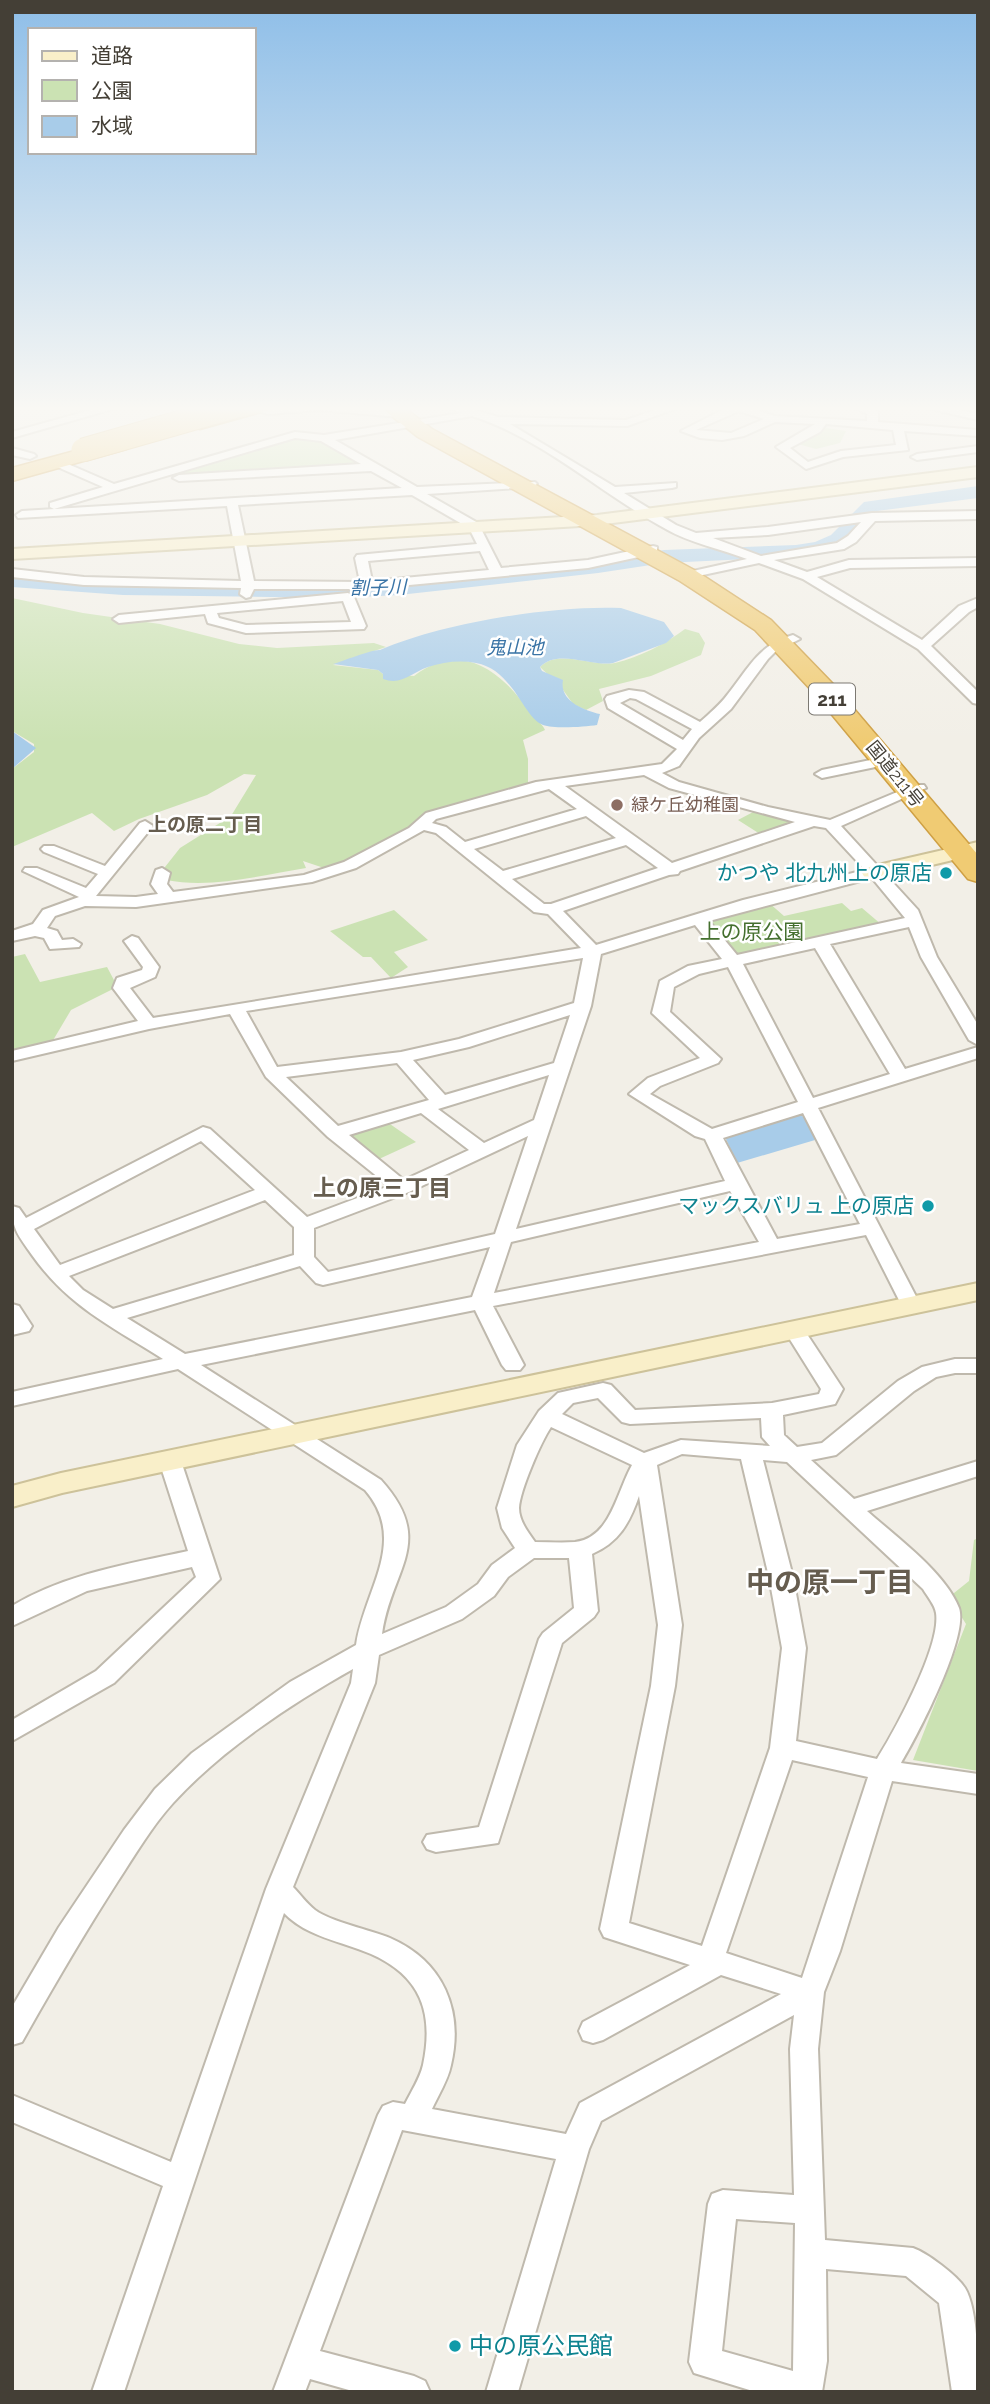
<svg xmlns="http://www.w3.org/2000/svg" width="990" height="2404" viewBox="0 0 990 2404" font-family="Raleway,'Noto Sans JP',sans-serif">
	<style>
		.green { fill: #cbe2b3 }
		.water { fill: #a8cce9 }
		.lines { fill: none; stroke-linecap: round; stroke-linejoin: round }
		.river { fill: #a8cce9; fill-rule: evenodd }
		.street-casing { stroke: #bfb9ad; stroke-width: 4 }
		.secondary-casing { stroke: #cdc29a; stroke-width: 4 }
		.highway-casing { stroke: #cfa044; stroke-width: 3 }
		.street { fill: #fff; fill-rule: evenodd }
		.secondary { fill: #f9efc9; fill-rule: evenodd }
		.highway { fill: #f0cb73; fill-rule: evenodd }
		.highway-bridge-casing { stroke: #cfa044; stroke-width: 25; stroke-linecap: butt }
		.highway-bridge { stroke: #f0cb73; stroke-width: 23 }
		.education-dot { fill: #8d6e63; stroke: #fff; stroke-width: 2.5 }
		.culture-dot { fill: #0f9aa8; stroke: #fff; stroke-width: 2.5 }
		.labels { text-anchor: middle; stroke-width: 5; stroke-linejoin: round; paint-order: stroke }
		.far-street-label { font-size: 18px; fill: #443f36; stroke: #fff }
		.far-education-label { font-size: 18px; fill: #785e54; stroke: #fff; text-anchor: start }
		.far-water-label { font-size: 19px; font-style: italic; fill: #3a74a6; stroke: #fff }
		.shield { fill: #fff; stroke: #7c7972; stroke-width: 2 }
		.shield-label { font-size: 19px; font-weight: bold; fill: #443f36 }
		.far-neighbourhood-label { font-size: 19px; font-weight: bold; fill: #665d4f; stroke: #fff }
		.culture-label { font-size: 21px; fill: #0d838f; stroke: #fff; text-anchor: end }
		.park-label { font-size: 21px; fill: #45702f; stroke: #fff }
		.neighbourhood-label { font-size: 23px; font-weight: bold; fill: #665d4f; stroke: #fff }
		.near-culture-label { font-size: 24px; fill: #0d838f; stroke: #fff; text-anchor: start }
		.near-neighbourhood-label { font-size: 28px; font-weight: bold; fill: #665d4f; stroke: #fff }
	</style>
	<rect width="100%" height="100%" fill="#f2efe7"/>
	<path class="green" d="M 825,428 L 846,431 L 840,443 L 816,449 L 798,444 Z
		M 296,437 L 319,439 L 360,463 L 355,466 L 180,475 L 174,473 Z
		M 12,598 L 83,613 L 160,624 L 239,644 L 277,648 L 374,643 L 386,647 L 333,665 L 378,670 L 383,674 L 414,676 C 462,639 503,672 531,714 C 536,720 542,723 545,730 L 523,740 L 528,759 L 528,785 L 422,816 L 408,831 L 336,866 L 324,868 L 303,861 L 306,868 C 261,875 212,889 166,880 L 165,867 L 180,848 L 231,816 L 256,775 L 244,774 L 207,795 L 139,819 L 114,831 L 92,813 L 12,847 L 12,769 L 34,752 L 34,744 L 12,731 Z
		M 685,629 L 699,633 L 705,643 L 701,655 L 651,676 L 599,689 L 603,701 L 586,710 L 573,704 L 561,687 L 540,667 C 558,648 592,667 615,663 C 640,657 665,644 685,629 Z
		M 755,811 L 802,823 L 760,834 L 738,820 Z
		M 768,902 L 784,916 L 842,903 L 851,911 L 862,908 L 882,925 L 742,958 L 734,954 L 707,920 Z
		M 394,910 L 428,940 L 394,952 L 408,967 L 391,978 L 371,957 L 363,957 L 330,931 Z
		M 25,954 L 40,982 L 107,967 L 115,982 L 115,988 L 71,1010 L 52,1042 L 12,1051 L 12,957 Z
		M 387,1122 L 416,1142 L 379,1159 L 347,1135 Z
		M 978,1538 L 978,1771 L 913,1760 L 966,1624 L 949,1597 L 969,1581 L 974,1540 Z"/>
	<path class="water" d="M 621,608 L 664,622 L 674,636 L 666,643 L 613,663 C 591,667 558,648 540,667 L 542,671 L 563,680 C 559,701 584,710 600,714 L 597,725 C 584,727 554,729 543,725 C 523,718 514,670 476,663 C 460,660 443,662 428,667 C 412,672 402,686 383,679 L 383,674 L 378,670 L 333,664 C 343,661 373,649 380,650 C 443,623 552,605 621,608 Z
		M 12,731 L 36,748 L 12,769 Z
		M 798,1115 L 805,1117 L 815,1140 L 737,1163 L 726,1139 L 729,1136 Z"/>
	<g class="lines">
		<path class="river" d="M 978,486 L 978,498 L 877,511 L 846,544 L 809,556 L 664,563 L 598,573 L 399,595 L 340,598 L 123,595 L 12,587 L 12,574 L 123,581 L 340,584 L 399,581 L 598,561 L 664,550 L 796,545 L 815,542 L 831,535 L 864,502 Z"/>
		<g class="street-casing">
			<path id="street" d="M 105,406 L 123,406 L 12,438 L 12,432 Z
				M 252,406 L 348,406 L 399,411 L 404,414 L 399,417 L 319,410 L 269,414 L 252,410 Z
				M 445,406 L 462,406 L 498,417 L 626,420 L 667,406 L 683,406 L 627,426 L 510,424 L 615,487 L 676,483 L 676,487 L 672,488 L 624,493 L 676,525 L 696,533 L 768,527 L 872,513 L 978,511 L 978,519 L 875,521 L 856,542 L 844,549 L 774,560 L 807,572 L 849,560 L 978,558 L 978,566 L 850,568 L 817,577 L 922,640 L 959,606 L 978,598 L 978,607 L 969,612 L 931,646 L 978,692 L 978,704 L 973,703 L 918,649 L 803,579 L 759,563 L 684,579 L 684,573 L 747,559 C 721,549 690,543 666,529 C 601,494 544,439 472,416 L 335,440 L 417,487 L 535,482 L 537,484 L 531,487 L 427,494 L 478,523 L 501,568 L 588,560 L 653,546 L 657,547 L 657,553 L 588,568 L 367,589 L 254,589 L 250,597 L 246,598 L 240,594 L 241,588 L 84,585 L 12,577 L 12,569 L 84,577 L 241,581 L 227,506 L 18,518 L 16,515 L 22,511 L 402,488 L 371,471 L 179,481 L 173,478 L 179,475 L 361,464 L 321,441 L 295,438 L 54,509 L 50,507 L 50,503 L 103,487 L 53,465 L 53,461 L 61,461 L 114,484 L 295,432 L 324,435 L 461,413 ZM 412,495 L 469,528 L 477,544 L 357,555 L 355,558 L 360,582 L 254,581 L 238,505 ZM 861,522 L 848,536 L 837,543 L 761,556 L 713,538 L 768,535 ZM 480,551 L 489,570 L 372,581 L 368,561 Z
				M 730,406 L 746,406 L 774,416 L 867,421 L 867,414 L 852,406 L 868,406 L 878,412 L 878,422 L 978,430 L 978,436 L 904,431 L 908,450 L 843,457 L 806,469 L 776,447 L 815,424 L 775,422 L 744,436 L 722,440 L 700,438 L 681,431 ZM 739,411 L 764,419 L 731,433 L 696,430 ZM 826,424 L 893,430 L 896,445 L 841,451 L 808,462 L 790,448 L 820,432 Z
				M 918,406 L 940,406 L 978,414 L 978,420 Z
				M 978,446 L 978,452 L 917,460 L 911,457 L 917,454 Z
				M 12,448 L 34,454 L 36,456 L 30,459 L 12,455 Z
				M 348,593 L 354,597 L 366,626 L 364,629 L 246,633 L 208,623 L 205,614 L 119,623 L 113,619 L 119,615 ZM 343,601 L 351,622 L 246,625 L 219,618 L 217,613 Z
				M 793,635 L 800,639 L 776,651 L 768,659 L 731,709 L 699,738 L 679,766 L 662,773 L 679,782 L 768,807 L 830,820 L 914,785 L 924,785 L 926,788 L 841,826 L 918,910 L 937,957 L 978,1025 L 978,1045 L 969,1040 L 921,957 L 909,927 L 830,944 L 905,1069 L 978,1047 L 978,1058 L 818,1108 L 921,1306 L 918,1310 L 904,1310 L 866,1235 L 493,1306 L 524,1365 L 520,1370 L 506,1370 L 502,1365 L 475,1310 L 201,1365 L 381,1480 C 437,1542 391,1569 382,1634 L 446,1607 L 478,1584 L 492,1565 L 515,1548 L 502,1528 L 497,1508 L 517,1445 L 539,1411 L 558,1393 L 603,1383 L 611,1385 L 635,1410 L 772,1403 L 819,1394 L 821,1389 L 784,1330 L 787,1325 L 801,1325 L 843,1389 L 835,1404 L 783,1415 L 784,1435 L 797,1447 L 822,1443 L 898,1381 L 922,1367 L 955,1359 L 978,1359 L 978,1373 L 955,1373 L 936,1377 L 914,1391 L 836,1455 L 811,1460 L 854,1499 L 978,1461 L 978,1476 L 867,1511 C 895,1536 945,1572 959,1608 C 969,1637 917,1736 901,1763 L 978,1774 L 978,1794 L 892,1781 L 840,1951 L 824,1992 L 818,2049 L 825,2240 L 913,2248 C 927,2253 957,2275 965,2288 C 978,2309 978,2366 978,2392 L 952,2392 L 939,2303 L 906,2276 L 826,2269 L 827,2361 L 822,2392 L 756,2392 L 694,2373 L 689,2362 L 708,2204 L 712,2194 L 723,2190 L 794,2195 L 790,2049 L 794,2015 L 601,2121 L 589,2149 L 518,2392 L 486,2392 L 556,2159 L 402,2130 L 320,2351 L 414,2376 L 425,2381 L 430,2392 L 356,2392 L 310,2379 L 305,2392 L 273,2392 L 378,2115 L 383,2106 L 393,2102 L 405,2104 C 411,2092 420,2078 423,2065 C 434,2013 421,1976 371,1954 C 341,1941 307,1937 284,1913 L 124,2392 L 92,2392 L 163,2186 L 12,2122 L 12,2095 L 171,2162 L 266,1889 L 351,1683 L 353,1669 C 292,1703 220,1751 173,1803 C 152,1826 135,1855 118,1881 C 84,1934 53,1987 22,2042 L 12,2045 L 12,2007 L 59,1927 L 124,1830 L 155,1789 L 192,1753 L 290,1682 L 356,1645 C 364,1590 409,1541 365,1490 L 178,1369 L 12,1406 L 12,1392 L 163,1359 C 111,1326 68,1306 32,1255 C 19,1236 12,1230 12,1206 L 19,1208 L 26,1218 L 203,1127 L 210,1129 L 307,1217 L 389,1186 L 328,1137 L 266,1077 L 230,1014 L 149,1029 L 12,1061 L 12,1051 L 138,1021 L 113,988 L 117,978 L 142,970 L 143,967 L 124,941 L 132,936 L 138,938 L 159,967 L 155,977 L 130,988 L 153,1018 L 581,948 L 548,914 L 534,912 L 436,833 L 424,830 L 356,868 L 312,882 L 136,907 L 85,906 L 55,916 L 47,928 L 57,931 L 62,940 L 73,939 L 81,944 L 79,947 L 50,949 L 44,938 L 35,936 L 12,941 L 12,931 L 33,924 L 43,910 L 79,897 L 23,871 L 25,868 L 37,868 L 86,888 L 98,874 L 44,852 L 41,849 L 44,846 L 54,846 L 105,866 L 140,823 L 145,821 L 153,826 L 96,896 L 136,897 L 158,894 L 151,884 L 156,870 L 162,868 L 170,873 L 167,884 L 173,892 L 304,875 L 344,862 L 409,828 L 426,813 L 536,782 L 662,764 L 677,749 L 608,708 L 605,699 L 607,696 L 629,690 L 644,692 L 700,722 C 710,713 720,705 728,694 C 748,669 759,644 793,635 ZM 630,698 L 636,699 L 692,729 L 683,740 L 620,703 ZM 644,775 L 669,788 L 795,822 L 672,863 L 565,786 ZM 549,789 L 577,809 L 465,842 L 446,827 L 432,823 L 436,819 ZM 586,816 L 616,838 L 503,871 L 474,849 ZM 814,826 L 826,828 L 865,870 L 743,900 L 596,945 L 563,911 L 669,875 L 678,874 L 680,871 ZM 626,845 L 658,868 L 551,904 L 544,904 L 512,879 ZM 872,878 L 905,918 L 737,955 L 709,921 ZM 695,925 L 722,959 L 688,966 L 660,981 L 652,1013 L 700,1058 L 648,1078 L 629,1094 L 695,1136 L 705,1139 L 725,1181 L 516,1229 L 591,1006 L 601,954 ZM 815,948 L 890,1074 L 813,1098 L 743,964 ZM 583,958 L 574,1003 L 459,1039 L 401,1052 L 277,1067 L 246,1011 ZM 728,967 L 798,1102 L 712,1129 L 650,1094 L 660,1086 L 718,1063 L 721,1059 L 670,1012 L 674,987 L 699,974 ZM 570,1015 L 554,1063 L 445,1095 L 413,1060 L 469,1047 ZM 397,1063 L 429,1100 L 338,1126 L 286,1077 ZM 549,1075 L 534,1120 L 484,1143 L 438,1109 ZM 421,1113 L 469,1150 L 404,1180 L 349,1135 ZM 803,1113 L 860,1224 L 777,1239 L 723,1138 ZM 528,1136 L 495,1234 L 328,1272 L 314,1257 L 314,1228 L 409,1192 ZM 201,1141 L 255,1190 L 60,1265 L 34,1229 ZM 730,1191 L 759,1242 L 494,1293 L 511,1242 ZM 265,1200 L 294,1227 L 294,1255 L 113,1309 L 83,1290 L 69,1276 ZM 490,1247 L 472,1297 L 185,1354 L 127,1318 L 300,1266 L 316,1283 L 323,1285 ZM 598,1398 L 622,1422 L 630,1424 L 761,1418 L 762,1437 L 770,1446 L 681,1440 L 644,1453 L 562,1414 L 573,1403 ZM 551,1427 L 632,1465 C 617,1491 611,1538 575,1542 C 562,1543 548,1542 535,1542 C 528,1532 519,1521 519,1508 C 520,1490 541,1442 551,1427 ZM 682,1454 L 741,1459 L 769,1577 L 782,1648 L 770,1748 L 702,1946 L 629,1923 L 675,1686 L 682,1625 L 657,1465 ZM 763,1460 L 787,1462 L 923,1589 C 927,1596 935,1605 936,1613 C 941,1646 895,1730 877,1759 L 796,1741 L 806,1648 L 793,1577 ZM 639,1496 L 658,1625 L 651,1686 L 600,1929 L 604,1937 L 690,1965 L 583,2022 L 579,2031 L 583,2040 L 593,2043 L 603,2040 L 721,1975 L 781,1994 L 580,2103 L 566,2134 L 432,2109 C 438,2096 448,2080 451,2065 C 464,2010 443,1961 390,1938 C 371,1930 331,1922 315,1910 C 307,1904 300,1894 293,1887 L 375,1683 L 379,1655 L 462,1619 L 494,1596 L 508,1577 L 534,1558 L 569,1558 L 574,1608 L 543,1633 L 539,1639 L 479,1827 L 427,1835 L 423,1842 L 427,1849 L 436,1852 L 498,1843 L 562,1643 L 594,1617 L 598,1611 L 592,1554 C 619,1542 629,1524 639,1496 ZM 792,1760 L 868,1777 L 802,1978 L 726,1953 ZM 736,2219 L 795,2223 L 793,2371 L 722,2351 Z
				M 885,757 L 892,761 L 890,764 L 822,778 L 815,774 L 822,770 Z
				M 12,1304 L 19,1306 L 32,1326 L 29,1331 L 12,1335 Z
				M 170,1454 L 178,1456 L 181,1461 L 220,1579 L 114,1683 L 12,1741 L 12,1720 L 96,1671 L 196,1577 L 192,1567 L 87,1591 L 12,1626 L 12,1606 C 65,1574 128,1564 188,1551 L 159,1461 L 162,1456 Z"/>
		</g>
		<g class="secondary-casing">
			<path id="secondary" d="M 978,467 L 978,477 L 597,525 L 12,559 L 12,549 L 597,515 Z
				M 978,842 L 978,854 L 873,879 L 865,878 L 862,873 L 865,868 Z
				M 978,1283 L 978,1300 L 62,1493 L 12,1507 L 12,1486 L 61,1473 Z"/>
		</g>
		<g class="highway-casing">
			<path id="highway" d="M 238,406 L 271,406 L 268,410 L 200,429 L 193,427 L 190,423 L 193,419 Z
				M 379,406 L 402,406 L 432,429 L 696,571 L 771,620 L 832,683 L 978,855 L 978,882 L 968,879 L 814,693 L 755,630 L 680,581 L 418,437 Z
				M 119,439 L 126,441 L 129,445 L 126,449 L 12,481 L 12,468 Z"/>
		</g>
		<use href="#street" class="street"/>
		<use href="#secondary" class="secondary"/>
		<use href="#highway" class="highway"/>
		<g class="highway-bridge-casing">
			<path id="highway-bridge" d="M 83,450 L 237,406"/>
		</g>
		<use href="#highway-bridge" class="highway-bridge"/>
	</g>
	<linearGradient id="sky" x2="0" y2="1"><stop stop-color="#8ebee8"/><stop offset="0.55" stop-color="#f9f8f4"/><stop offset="1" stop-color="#f9f8f4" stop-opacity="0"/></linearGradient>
	<rect width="990" height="743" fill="url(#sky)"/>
	<circle class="education-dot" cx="617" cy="805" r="7"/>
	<g class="culture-dot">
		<circle cx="946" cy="873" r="7"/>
		<circle cx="928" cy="1206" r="7"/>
		<circle cx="455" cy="2346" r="7"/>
	</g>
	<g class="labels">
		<g class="far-street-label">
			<text transform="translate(895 774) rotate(51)" y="6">国道211号</text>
		</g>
		<g class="far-education-label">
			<text x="631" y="811">緑ケ丘幼稚園</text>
		</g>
		<g class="far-water-label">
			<text transform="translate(378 587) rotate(-1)" y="7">割子川</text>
			<text x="515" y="654">鬼山池</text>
		</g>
		<rect class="shield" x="809" y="683.5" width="46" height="31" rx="5"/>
		<g class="shield-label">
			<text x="832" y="706">211</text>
		</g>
		<g class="far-neighbourhood-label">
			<text x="205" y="831">上の原二丁目</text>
		</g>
		<g class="culture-label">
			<text x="932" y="880">かつや 北九州上の原店</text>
			<text x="914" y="1213">マックスバリュ 上の原店</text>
		</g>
		<g class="park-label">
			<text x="752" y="939">上の原公園</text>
		</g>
		<g class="neighbourhood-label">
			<text x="382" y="1196">上の原三丁目</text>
		</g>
		<g class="near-culture-label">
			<text x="469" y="2354">中の原公民館</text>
		</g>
		<g class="near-neighbourhood-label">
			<text x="830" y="1592">中の原一丁目</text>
		</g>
	</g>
	<rect width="990" height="2404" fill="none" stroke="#443f36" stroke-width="28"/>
	<rect x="28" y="28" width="228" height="126" fill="#ffffff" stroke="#b4b2af" stroke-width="2"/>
	<rect x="42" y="51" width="35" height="10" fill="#f9efc9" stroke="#b4b2af" stroke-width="2"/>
	<text x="91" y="63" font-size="21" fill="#443f36">道路</text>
	<rect x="42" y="80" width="35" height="21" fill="#cbe2b3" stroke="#b4b2af" stroke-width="2"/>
	<text x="91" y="98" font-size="21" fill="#443f36">公園</text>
	<rect x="42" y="116" width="35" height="21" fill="#a8cce9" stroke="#b4b2af" stroke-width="2"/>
	<text x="91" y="133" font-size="21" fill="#443f36">水域</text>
</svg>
